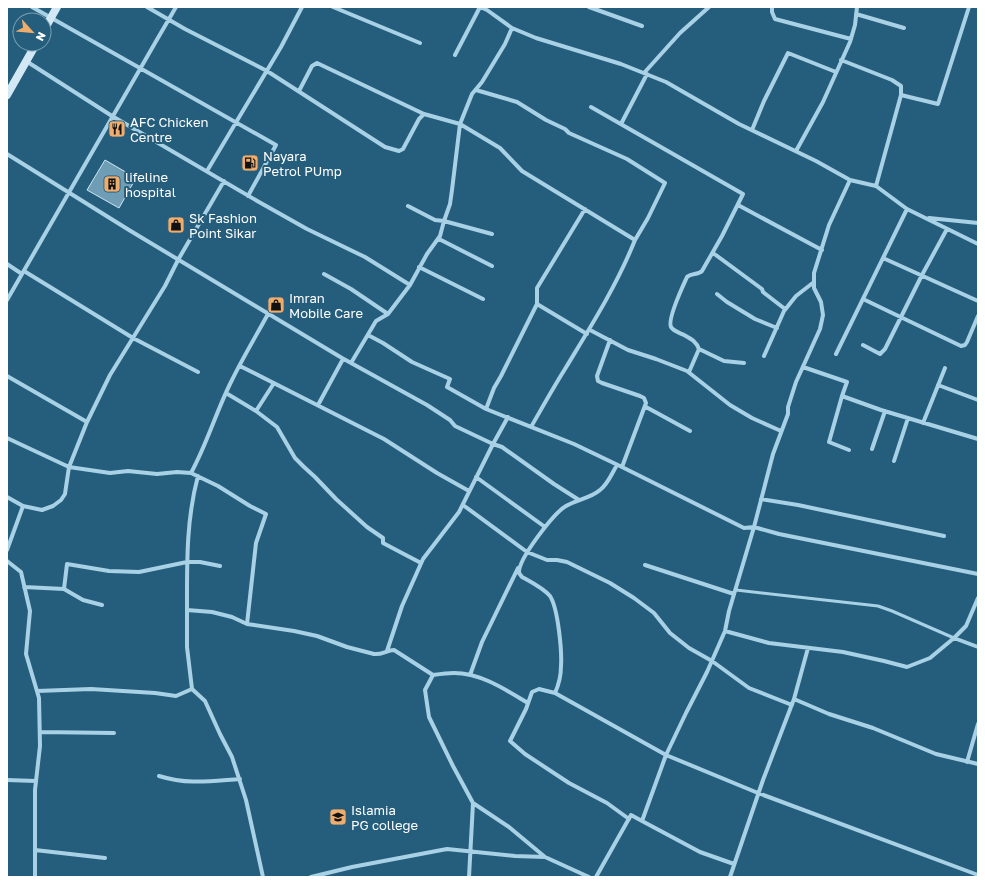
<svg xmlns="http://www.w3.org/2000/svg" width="985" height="884" viewBox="0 0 985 884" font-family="'Golos Text',sans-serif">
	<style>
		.building { fill: #6e9db5; stroke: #cbe7f4 }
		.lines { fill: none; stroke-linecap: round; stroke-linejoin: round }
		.lane { stroke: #a8d1e5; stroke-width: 3 }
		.street { stroke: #a8d1e5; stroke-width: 4 }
		.secondary { stroke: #d2e8f5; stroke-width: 8 }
		.labels { text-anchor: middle; stroke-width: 4; stroke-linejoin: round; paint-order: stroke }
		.poi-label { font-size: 13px; fill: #fff; stroke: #255e7c; text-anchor: start }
	</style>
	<rect width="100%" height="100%" fill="#255e7c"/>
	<path class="building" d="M 105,160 L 136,178 L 119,208 L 87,190 Z"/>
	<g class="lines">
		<path class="lane" d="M 736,590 L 878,606 L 892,611 L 954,638"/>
		<path class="street" d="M 32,7 L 276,145 L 248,196
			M 147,7 L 185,29 L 267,71 L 385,147 L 399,151 L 403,149 L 419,119 L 424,114 L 460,124 L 500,148 L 522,171 L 635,240 C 616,287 591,326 565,369 C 553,388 542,408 531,427
			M 333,7 L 420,43
			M 480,7 L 487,10 L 512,28 L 536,38 L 621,64 L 666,82 L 739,124 L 816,161 L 850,180 L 876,186 L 907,209 L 978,244
			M 589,7 L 642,26
			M 772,7 L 772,12 L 775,19 L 851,39
			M 856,14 L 904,28
			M 455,55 L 480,7
			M 841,60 L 892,80 L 901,86 L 901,95 L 876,186
			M 26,61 L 112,116 L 259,202 L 307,229 L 365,257 L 410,285
			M 644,73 L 680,33 L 709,7
			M 476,90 L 517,102 L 546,120 L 565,129 L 569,133 L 627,159 L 665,183 L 648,218 L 635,240
			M 299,91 L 312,66 L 317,63 L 424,114
			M 901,95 L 938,104 L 969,7
			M 591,107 L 743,194 L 722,236 L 702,271 C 698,275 691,273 687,277 C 683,286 667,319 671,327 C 673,331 680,333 684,335 C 691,339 696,341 699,349 L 689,372
			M 621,124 L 647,74
			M 752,130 L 764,101 L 788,53 L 836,72
			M 796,151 L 823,102 L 850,42 L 855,25 L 857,7
			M 7,154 L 129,230 L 342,358 L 427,405 L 450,420 L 455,426 L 493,444 L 502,447 L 554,484 L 579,500
			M 207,171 L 281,47 L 302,7
			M 738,205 L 822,250
			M 929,218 L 978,223
			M 492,234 L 444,221 L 450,204 L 452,190 L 460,124 L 472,94 L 482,82 L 505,44 L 512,28
			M 439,239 L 492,266
			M 713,253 L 762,289 L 763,292 L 785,309
			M 883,258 L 978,301
			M 7,264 L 22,274
			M 419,267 L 483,299
			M 24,271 L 133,338 L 198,372
			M 324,274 L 351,289 L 388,314
			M 717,294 L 727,302 L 755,319 L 777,328
			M 863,299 L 961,346 L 965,345 L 967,342 L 978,316
			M 7,300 C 64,202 119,104 176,7
			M 537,304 L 537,288 L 585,209
			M 590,330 L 628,350 L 656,359 L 687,371 L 730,405 L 752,418 L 781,431
			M 368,335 L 383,343 L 412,362 L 450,379 L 447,387 L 486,409 L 574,444 L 622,467 L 744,528 L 754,527 L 779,534 L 978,574
			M 610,340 L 597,376 L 598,381 L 602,383 L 640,396 L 644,398 L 646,403 L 622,467
			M 863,345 L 880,354 L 885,349 L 922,275 L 947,229
			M 699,349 L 724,361 L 744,363
			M 836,354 L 907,209
			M 764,356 L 784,311 L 796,296 L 814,282
			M 351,363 L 376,321 L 388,314 L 410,285 L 427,254 L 440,236 L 444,221 L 435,220 L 408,206
			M 240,366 L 384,439 L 437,473 L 469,491
			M 803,367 L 847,382 L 842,396 L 881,410 L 978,439
			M 7,376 L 87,422
			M 274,383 L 256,411 L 277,427 L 295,458 L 304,467 L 315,477 L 336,499 L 367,527 L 383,538 L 383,543 L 421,563
			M 938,385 L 978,400
			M 226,393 L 256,411
			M 842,396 L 829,442 L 849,450
			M 318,405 L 343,359
			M 646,407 L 690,431
			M 486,409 L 494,388 L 501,376 L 537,304 L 587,334
			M 923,423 L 945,368
			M 7,438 L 69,467 L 110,473 L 128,471 L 157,474 L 177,472 L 191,473 L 218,486 L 250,506 L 266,514 L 256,543 L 247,624
			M 872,449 L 885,411
			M 894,461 L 908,418
			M 191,473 C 207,444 216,412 231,382 C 242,359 256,336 268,314
			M 476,477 L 545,527
			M 7,497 L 23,506 L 42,510 L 53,506 L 61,500 L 65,494 L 66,487 L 69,467 L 87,422 L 110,375 L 165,286 L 178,260 L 224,181
			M 761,499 L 798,505 L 944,536
			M 463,505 L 527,552 L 547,560 L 557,560 L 567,562 L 610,583 L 634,598 L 654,613 L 670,633 L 689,648 L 712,661 L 749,688 L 792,705
			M 7,550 L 23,506
			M 7,561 L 21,572 L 30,611 L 26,654 L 39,698 L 40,746 L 35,790 L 35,877
			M 645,565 L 734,594
			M 24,587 L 64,589 L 67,564 L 109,571 L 139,572 L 187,562 L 200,562 L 220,566
			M 64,589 L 83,600 L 102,605
			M 187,610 C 187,565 186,520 198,476
			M 725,631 L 769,643 L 843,652 L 884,661 L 907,667 L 930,658 L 954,638 L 966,626 L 978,598
			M 954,638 L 978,647
			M 387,651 L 402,606 L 423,559 L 459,512 L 493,444 L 508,417
			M 470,675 L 482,642 L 518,568
			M 37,691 L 91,689 L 155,693 L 176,696 L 192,689
			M 555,693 C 559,684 561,676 561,666 C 562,651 558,608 550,596 C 543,588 531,582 522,577 L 519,573 C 518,559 554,513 566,506 C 576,500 591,498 600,490 C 608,484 612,473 617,465
			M 794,699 L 829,714 L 873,728 L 936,754 L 978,764
			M 528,703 C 506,690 481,673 454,673 C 447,673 440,674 433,675 L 425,690 L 429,717 L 453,766 L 473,803 L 509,827 L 545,857 L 589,877
			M 40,732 L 114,733
			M 967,762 L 978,724
			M 159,776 C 188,785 211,781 240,779
			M 7,780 L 36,781
			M 629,819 L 607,803 L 569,783 L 525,754 L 510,741 L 526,709 L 532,692 L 539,689 L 555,693 L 666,755 L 758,793 L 978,875
			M 642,821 L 700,852 L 734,864
			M 35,850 L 105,858
			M 263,877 L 246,800 L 232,757 L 220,734 L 205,701 L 192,689 L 187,647 L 187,610 L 212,612 L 232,617 L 247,624 L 294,631 L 317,636 L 347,647 L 374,654 C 382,655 387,650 394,650 L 433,675
			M 311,877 L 352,867 L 447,849 L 515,856 L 545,857
			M 469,877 L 473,803
			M 596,877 L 631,815 L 642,821 L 666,755 L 686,713 L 707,672 L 725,631 L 729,611 L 754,527 L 773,454 L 788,414 L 788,407 L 796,382 L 820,329 L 823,315 L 821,302 L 814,288 L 814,273 L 829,225 L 850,180
			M 730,877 L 763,780 L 794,699 L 808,648"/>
		<path class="secondary" d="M 44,30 L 57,7
			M 7,95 L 36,44"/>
	</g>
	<defs>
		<g id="restaurant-square" transform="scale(0.9)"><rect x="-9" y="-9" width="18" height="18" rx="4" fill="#eeac6d" stroke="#255e7c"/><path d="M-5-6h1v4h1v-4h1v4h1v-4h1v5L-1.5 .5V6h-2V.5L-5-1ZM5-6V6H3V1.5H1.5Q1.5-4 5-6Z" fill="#111"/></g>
		<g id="fuel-square" transform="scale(0.9)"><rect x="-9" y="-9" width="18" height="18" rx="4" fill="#eeac6d" stroke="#255e7c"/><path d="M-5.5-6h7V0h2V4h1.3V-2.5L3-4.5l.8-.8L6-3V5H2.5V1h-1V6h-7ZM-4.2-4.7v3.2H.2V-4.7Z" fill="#111"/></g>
		<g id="building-square" transform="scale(0.9)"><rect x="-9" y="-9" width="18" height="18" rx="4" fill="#eeac6d" stroke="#255e7c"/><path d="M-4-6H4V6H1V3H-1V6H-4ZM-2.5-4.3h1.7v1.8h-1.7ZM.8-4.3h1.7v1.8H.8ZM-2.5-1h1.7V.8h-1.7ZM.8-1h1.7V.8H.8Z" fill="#111"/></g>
		<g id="shop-square" transform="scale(0.9)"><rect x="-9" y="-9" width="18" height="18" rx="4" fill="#eeac6d" stroke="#255e7c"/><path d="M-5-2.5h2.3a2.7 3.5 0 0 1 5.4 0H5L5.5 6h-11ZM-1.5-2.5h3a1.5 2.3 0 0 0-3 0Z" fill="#111"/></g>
		<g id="university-square" transform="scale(0.9)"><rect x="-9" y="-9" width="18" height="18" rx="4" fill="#eeac6d" stroke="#255e7c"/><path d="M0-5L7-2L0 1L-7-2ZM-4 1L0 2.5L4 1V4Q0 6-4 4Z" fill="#111"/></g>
	</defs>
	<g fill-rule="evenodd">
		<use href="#restaurant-square" x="117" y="129"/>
		<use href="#fuel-square" x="250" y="163"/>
		<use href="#building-square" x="112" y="184"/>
		<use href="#shop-square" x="176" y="225"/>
		<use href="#shop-square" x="276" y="305"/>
		<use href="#university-square" x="338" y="817"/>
	</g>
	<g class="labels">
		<g class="poi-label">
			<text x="130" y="127">AFC Chicken<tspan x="130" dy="15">Centre</tspan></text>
			<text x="263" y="161">Nayara<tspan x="263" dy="15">Petrol PUmp</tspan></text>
			<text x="125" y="182">lifeline<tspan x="125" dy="15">hospital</tspan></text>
			<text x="189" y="223">Sk Fashion<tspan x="189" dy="15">Point Sikar</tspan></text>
			<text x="289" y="303">Imran<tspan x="289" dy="15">Mobile Care</tspan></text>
			<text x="351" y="815">Islamia<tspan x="351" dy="15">PG college</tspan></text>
		</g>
	</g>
	<rect width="985" height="884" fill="none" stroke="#ffffff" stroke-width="16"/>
	<g transform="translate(32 32) rotate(117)"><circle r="19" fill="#255e7c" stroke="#7c9eb0"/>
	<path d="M0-3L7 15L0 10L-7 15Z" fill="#eeac6d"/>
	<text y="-6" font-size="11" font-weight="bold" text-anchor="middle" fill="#ffffff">N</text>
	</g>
</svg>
